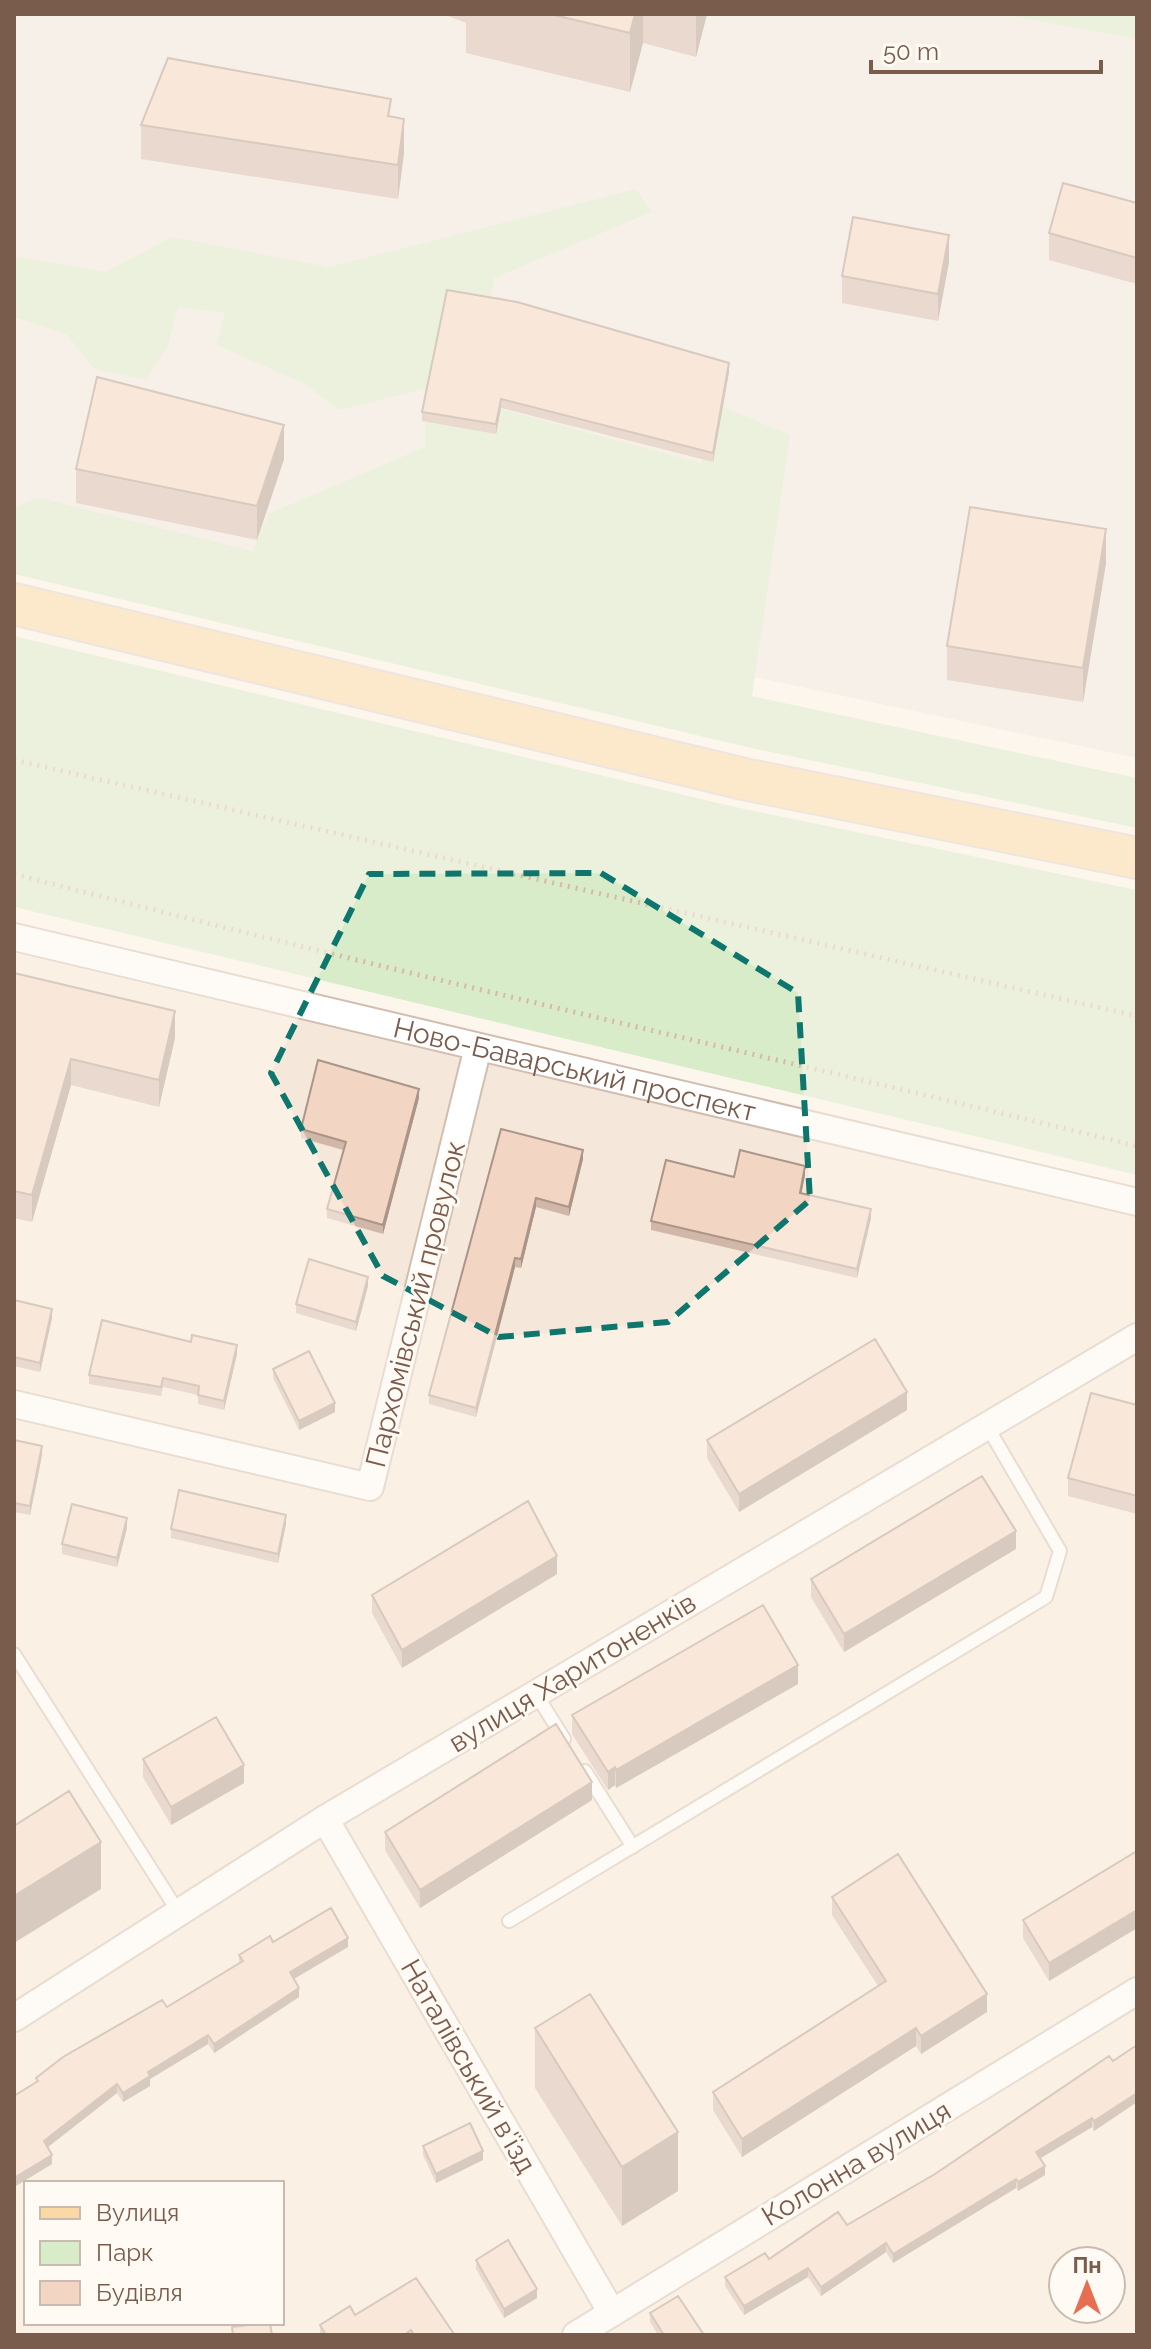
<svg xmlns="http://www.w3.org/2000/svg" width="1151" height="2349" viewBox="0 0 1151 2349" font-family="Raleway,sans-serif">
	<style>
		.residential { fill: #f5e8da; fill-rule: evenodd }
		.industrial { fill: #efe9e4 }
		.green { fill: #d8ecc9 }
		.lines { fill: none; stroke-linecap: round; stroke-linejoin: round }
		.lane-casing { stroke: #d1beb0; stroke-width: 16 }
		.street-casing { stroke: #d1beb0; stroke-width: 30 }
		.primary-casing { stroke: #dad1cd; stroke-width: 44 }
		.path { stroke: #d9b8a5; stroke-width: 5; stroke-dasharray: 2 6; stroke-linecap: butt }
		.lane { stroke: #fff; stroke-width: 12 }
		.street { stroke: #fff; stroke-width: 26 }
		.primary { stroke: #fbd9a5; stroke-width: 40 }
		.wall { fill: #d1b7a8 }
		.shaded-wall { fill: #aa9588 }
		.building { fill: #f3d5c3; stroke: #aa9588; stroke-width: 2 }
		.marked { fill: none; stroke: #0f766e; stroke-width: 6; stroke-dasharray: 16 10; stroke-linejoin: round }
		.labels { text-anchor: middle; stroke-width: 6; stroke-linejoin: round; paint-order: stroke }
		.street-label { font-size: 28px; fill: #7a5c4d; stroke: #fffaf3 }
	</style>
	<rect width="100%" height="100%" fill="#fdf6ec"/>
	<path class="residential" d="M 14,953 L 1137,1216 L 1137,2335 L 14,2335 ZM 26,2183 L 282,2183 L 282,2323 L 26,2323 ZM 1063,2261 L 1111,2261 L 1111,2309 L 1063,2309 Z"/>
	<path class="industrial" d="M 14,14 L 1137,14 L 1137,758 L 14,521 Z"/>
	<path class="green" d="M 999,14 L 1137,14 L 1137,39 Z
		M 636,189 L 652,212 L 494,278 L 471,401 L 701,463 L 714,403 L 790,435 L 752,696 L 1137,778 L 1137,828 L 751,748 L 14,574 L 14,508 L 37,497 L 253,551 L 268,514 L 425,447 L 425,389 L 340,410 L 303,383 L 216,345 L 225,313 L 178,307 L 168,346 L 146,380 L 94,369 L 66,334 L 14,317 L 14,256 L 105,272 L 172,237 L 329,267 Z
		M 14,636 L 735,807 L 1137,890 L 1137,1175 L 14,907 Z"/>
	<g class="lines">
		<g class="lane-casing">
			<path id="lane" d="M 14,1654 L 179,1913
				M 536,1694 L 564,1739
				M 585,1771 L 633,1847
				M 509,1921 L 1046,1597 L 1060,1551 L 987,1426"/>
		</g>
		<g class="street-casing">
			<g id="street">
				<path id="s1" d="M 14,937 L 1137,1202"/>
				<path d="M 14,1404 L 370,1487 L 478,1047"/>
				<path d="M 325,1819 L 612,2313"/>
				<path d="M 14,2018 L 325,1819 L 1137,1337"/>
				<path d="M 576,2335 L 1137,1991"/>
			</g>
		</g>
		<g class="primary-casing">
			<path id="primary" d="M 14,604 L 744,779 L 1137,858"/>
		</g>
		<path class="path" d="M 14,760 L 1137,1016
			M 14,874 C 387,971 763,1055 1137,1146"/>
		<use href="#lane" class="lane"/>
		<use href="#street" class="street"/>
		<use href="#primary" class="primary"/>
	</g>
	<path class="wall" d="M 443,14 L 707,14 L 696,57 L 643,43 L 630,92 L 466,53 L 466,23 Z
		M 391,117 L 404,153 L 398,199 L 141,159 L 141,125 Z
		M 1137,203 L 1137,284 L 1049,260 L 1049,233 Z
		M 949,262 L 938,321 L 842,303 L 842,276 Z
		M 447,290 L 729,372 L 713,462 L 501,408 L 496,434 L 422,421 L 422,412 Z
		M 284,459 L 257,540 L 76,503 L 76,469 Z
		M 1106,563 L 1083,702 L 947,680 L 947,646 Z
		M 14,973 L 175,1038 L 159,1107 L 71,1085 L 32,1222 L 14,1218 Z
		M 419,1098 L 383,1234 L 327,1218 L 327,1209 L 343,1150 L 301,1138 L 301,1129 Z
		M 501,1129 L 583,1159 L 569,1216 L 536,1207 L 521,1268 L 515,1267 L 476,1417 L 429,1404 L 429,1395 Z
		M 805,1175 L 801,1193 L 871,1218 L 857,1278 L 651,1230 L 651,1221 L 734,1177 Z
		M 368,1286 L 356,1331 L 296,1313 L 296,1304 Z
		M 14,1300 L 52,1318 L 40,1372 L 14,1366 Z
		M 237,1354 L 224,1410 L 198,1404 L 198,1395 L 163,1387 L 161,1396 L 89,1384 L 89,1375 Z
		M 273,1369 L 335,1412 L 299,1430 L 273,1378 Z
		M 1137,1405 L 1137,1514 L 1068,1496 L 1068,1478 Z
		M 907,1410 L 739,1512 L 707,1458 L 707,1440 Z
		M 14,1440 L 42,1455 L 30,1515 L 14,1512 Z
		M 286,1524 L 278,1563 L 171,1538 L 171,1529 Z
		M 127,1528 L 117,1567 L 62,1554 L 62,1544 Z
		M 1016,1549 L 844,1652 L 811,1597 L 811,1579 Z
		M 557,1574 L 402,1668 L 372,1613 L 372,1595 Z
		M 798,1684 L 616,1788 L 615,1785 L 608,1790 L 572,1734 L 572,1715 Z
		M 143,1759 L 244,1783 L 171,1825 L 143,1777 Z
		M 592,1800 L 420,1908 L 385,1850 L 385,1832 Z
		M 1137,1851 L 1137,1928 L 1049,1981 L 1023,1938 L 1023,1920 Z
		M 832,1897 L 987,2012 L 921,2054 L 916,2046 L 742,2157 L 713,2110 L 713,2092 L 878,1986 L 832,1915 Z
		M 273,1942 L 348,1947 L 294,1979 L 299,1997 L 214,2053 L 208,2044 L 150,2079 L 150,2086 L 123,2102 L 117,2093 L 48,2147 L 52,2164 L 14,2187 L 14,2096 L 36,2083 L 36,2078 L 167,2007 L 239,1963 L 239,1955 Z
		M 535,2028 L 678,2191 L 622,2226 L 535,2088 Z
		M 1137,2045 L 1137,2102 L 1094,2131 L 1092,2127 L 1040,2158 L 1045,2175 L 1018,2191 L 1016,2188 L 893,2263 L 886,2252 L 821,2296 L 808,2277 L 744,2315 L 725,2286 L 725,2277 L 847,2225 L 935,2174 Z
		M 423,2146 L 483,2160 L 436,2183 L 423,2155 Z
		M 476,2260 L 537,2298 L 504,2318 L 476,2269 Z
		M 650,2313 L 704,2335 L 658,2335 L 650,2322 Z
		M 355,2315 L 454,2335 L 320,2334 L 320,2325 Z"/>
	<path class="shaded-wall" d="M 635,14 L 643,14 L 643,43 L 630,92 L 630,33 Z
		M 696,14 L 707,14 L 696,57 Z
		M 404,119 L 404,153 L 398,199 L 398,165 Z
		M 949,235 L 949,262 L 938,321 L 938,294 Z
		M 729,363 L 729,372 L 713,462 L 713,453 Z
		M 501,399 L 501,408 L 496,434 L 496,424 Z
		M 284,425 L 284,459 L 257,540 L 257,506 Z
		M 1106,529 L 1106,563 L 1083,702 L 1083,668 Z
		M 175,1011 L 175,1038 L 159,1107 L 159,1080 Z
		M 71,1059 L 71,1085 L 32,1222 L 32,1195 Z
		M 419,1089 L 419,1098 L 383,1234 L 383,1225 Z
		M 583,1150 L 583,1159 L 569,1216 L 569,1207 Z
		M 805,1166 L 805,1175 L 800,1202 L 800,1193 Z
		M 536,1198 L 536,1207 L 521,1268 L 521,1259 Z
		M 871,1209 L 871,1218 L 857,1278 L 857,1269 Z
		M 515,1258 L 515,1267 L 476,1417 L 476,1408 Z
		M 368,1277 L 368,1286 L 356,1331 L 356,1322 Z
		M 52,1309 L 52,1318 L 40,1372 L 40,1363 Z
		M 237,1345 L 237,1354 L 224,1410 L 224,1401 Z
		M 907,1392 L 907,1410 L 739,1512 L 739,1494 Z
		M 335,1403 L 335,1412 L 299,1430 L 299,1421 Z
		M 42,1446 L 42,1455 L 30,1515 L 30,1506 Z
		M 286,1515 L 286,1524 L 278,1563 L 278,1554 Z
		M 127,1518 L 127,1528 L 117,1567 L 117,1558 Z
		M 1016,1531 L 1016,1549 L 844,1652 L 844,1634 Z
		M 557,1556 L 557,1574 L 402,1668 L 402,1650 Z
		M 798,1665 L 798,1684 L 616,1788 L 616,1770 Z
		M 244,1765 L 244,1783 L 171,1825 L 171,1807 Z
		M 615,1767 L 615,1785 L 608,1790 L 608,1772 Z
		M 592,1782 L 592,1800 L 420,1908 L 420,1890 Z
		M 101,1842 L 101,1889 L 14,1943 L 14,1896 Z
		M 1137,1910 L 1137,1928 L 1049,1981 L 1049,1963 Z
		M 348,1938 L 348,1947 L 290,1981 L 290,1972 Z
		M 299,1988 L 299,1997 L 214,2053 L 214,2044 Z
		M 987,1994 L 987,2012 L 921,2054 L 921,2036 Z
		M 916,2028 L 916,2046 L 742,2157 L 742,2139 Z
		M 208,2035 L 208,2044 L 150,2079 L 150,2086 L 123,2102 L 123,2093 L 148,2072 Z
		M 117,2084 L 117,2093 L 44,2150 L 44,2141 Z
		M 1137,2093 L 1137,2102 L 1094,2131 L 1094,2121 Z
		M 1092,2118 L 1092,2127 L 1036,2161 L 1036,2152 Z
		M 678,2132 L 678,2191 L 622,2226 L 622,2167 Z
		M 483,2151 L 483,2160 L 436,2183 L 436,2174 Z
		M 52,2155 L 52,2164 L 14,2187 L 14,2178 Z
		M 1045,2166 L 1045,2175 L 1018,2191 L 1018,2182 Z
		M 1016,2179 L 1016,2188 L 893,2263 L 893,2254 Z
		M 886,2243 L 886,2252 L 821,2296 L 821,2287 Z
		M 808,2268 L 808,2277 L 744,2315 L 744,2306 Z
		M 537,2289 L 537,2298 L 504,2318 L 504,2309 Z"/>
	<path class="building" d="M 550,14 L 635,14 L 630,33 Z
		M 168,58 L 391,99 L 388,116 L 404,119 L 398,165 L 141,125 Z
		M 1063,183 L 1137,203 L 1137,258 L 1049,233 Z
		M 853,217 L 949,235 L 938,294 L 842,276 Z
		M 447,290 L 517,302 L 729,363 L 713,453 L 501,399 L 496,424 L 422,412 Z
		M 97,377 L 284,425 L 257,506 L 76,469 Z
		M 970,507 L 1106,529 L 1083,668 L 947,646 Z
		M 14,973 L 175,1011 L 159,1080 L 71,1059 L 32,1195 L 14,1191 Z
		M 318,1060 L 419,1089 L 383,1225 L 327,1209 L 346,1142 L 301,1129 Z
		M 501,1129 L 583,1150 L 569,1207 L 536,1198 L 521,1259 L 515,1258 L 476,1408 L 429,1395 Z
		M 740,1150 L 805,1166 L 800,1193 L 871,1209 L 857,1269 L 651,1221 L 666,1160 L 734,1177 Z
		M 309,1259 L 368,1277 L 356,1322 L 296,1304 Z
		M 14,1300 L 52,1309 L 40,1363 L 14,1357 Z
		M 102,1320 L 191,1342 L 192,1335 L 237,1345 L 224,1401 L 198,1395 L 199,1386 L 163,1378 L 161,1387 L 89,1375 Z
		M 875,1339 L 907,1392 L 739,1494 L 707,1440 Z
		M 309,1351 L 335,1403 L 299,1421 L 273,1369 Z
		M 1091,1393 L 1137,1405 L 1137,1496 L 1068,1478 Z
		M 14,1440 L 42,1446 L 30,1506 L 14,1503 Z
		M 982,1476 L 1016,1531 L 844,1634 L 811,1579 Z
		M 179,1490 L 286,1515 L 278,1554 L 171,1529 Z
		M 528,1501 L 557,1556 L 402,1650 L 372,1595 Z
		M 72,1504 L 127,1518 L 117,1558 L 62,1544 Z
		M 763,1605 L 798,1665 L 616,1770 L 615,1767 L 608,1772 L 572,1715 Z
		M 216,1717 L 244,1765 L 171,1807 L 143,1759 Z
		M 556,1724 L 592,1782 L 420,1890 L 385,1832 Z
		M 69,1791 L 101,1842 L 14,1896 L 14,1826 Z
		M 1137,1851 L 1137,1910 L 1049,1963 L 1023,1920 Z
		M 898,1854 L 987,1994 L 921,2036 L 916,2028 L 742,2139 L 713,2092 L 886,1981 L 832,1897 Z
		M 331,1908 L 348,1938 L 290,1972 L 299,1988 L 214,2044 L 208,2035 L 148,2072 L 150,2076 L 123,2093 L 117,2084 L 44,2141 L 52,2155 L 14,2178 L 14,2096 L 38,2081 L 36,2078 L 63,2057 L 162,2000 L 167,2007 L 243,1961 L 239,1955 L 270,1936 L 273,1942 Z
		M 590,1994 L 678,2132 L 622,2167 L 535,2028 Z
		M 1137,2045 L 1137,2093 L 1094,2121 L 1092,2118 L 1036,2152 L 1045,2166 L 1018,2182 L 1016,2179 L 893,2254 L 886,2243 L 821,2287 L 808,2268 L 744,2306 L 725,2277 L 765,2253 L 769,2259 L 838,2212 L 847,2225 L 935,2174 L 1109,2056 L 1113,2061 Z
		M 470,2123 L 483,2151 L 436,2174 L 423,2146 Z
		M 508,2240 L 537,2289 L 504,2309 L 476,2260 Z
		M 416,2278 L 454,2334 L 452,2335 L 414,2335 L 411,2330 L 404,2335 L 326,2335 L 320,2325 L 350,2306 L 355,2315 Z
		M 678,2296 L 704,2335 L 664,2335 L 650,2313 Z
		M 265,2323 L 270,2323 L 272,2335 L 233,2335 L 232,2327 Z"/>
	<path d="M0 0H1151V2349H0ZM 601,873 L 798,993 L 810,1200 L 668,1322 L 499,1337 L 383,1276 L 271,1073 L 369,874 Z" fill="#fdf6ec" fill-opacity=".55" fill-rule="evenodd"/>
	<path class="marked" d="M 601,873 L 798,993 L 810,1200 L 668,1322 L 499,1337 L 383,1276 L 271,1073 L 369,874 Z"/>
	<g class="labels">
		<g class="street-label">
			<text dy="10" stroke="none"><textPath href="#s1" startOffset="576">Ново-Баварський проспект</textPath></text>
			<text transform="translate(415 1304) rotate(-76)" y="10">Пархомівський провулок</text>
			<text transform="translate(572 1672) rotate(-31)" y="10">вулиця Харитоненків</text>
			<text transform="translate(469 2066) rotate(60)" y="10">Наталівський в'їзд</text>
			<text transform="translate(856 2163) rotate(-31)" y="10">Колонна вулиця</text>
		</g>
	</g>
	<rect width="1151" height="2349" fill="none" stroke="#7a5c4d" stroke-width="32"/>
	<rect x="24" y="2181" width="260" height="144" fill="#fffaf3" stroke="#cabbb1" stroke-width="2"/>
	<rect x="40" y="2207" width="40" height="12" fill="#fbd9a5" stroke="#cabbb1" stroke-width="2"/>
	<text x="96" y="2221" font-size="24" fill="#7a5c4d">Вулиця</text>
	<rect x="40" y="2241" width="40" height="24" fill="#d8ecc9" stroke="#cabbb1" stroke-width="2"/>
	<text x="96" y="2261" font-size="24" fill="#7a5c4d">Парк</text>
	<rect x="40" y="2281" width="40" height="24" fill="#f3d5c3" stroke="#cabbb1" stroke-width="2"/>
	<text x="96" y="2301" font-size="24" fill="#7a5c4d">Будівля</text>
	<g transform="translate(1087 2285)"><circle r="38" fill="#fffaf3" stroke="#cabbb1" stroke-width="2"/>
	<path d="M0-6L14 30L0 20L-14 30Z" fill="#e76f51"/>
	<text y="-12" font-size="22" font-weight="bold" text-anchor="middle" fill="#7a5c4d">Пн</text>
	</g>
	<path d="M871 60v12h230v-12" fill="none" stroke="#7a5c4d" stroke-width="4"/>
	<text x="883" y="60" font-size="24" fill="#7a5c4d" stroke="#fffaf3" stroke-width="6" paint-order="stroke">50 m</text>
</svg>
